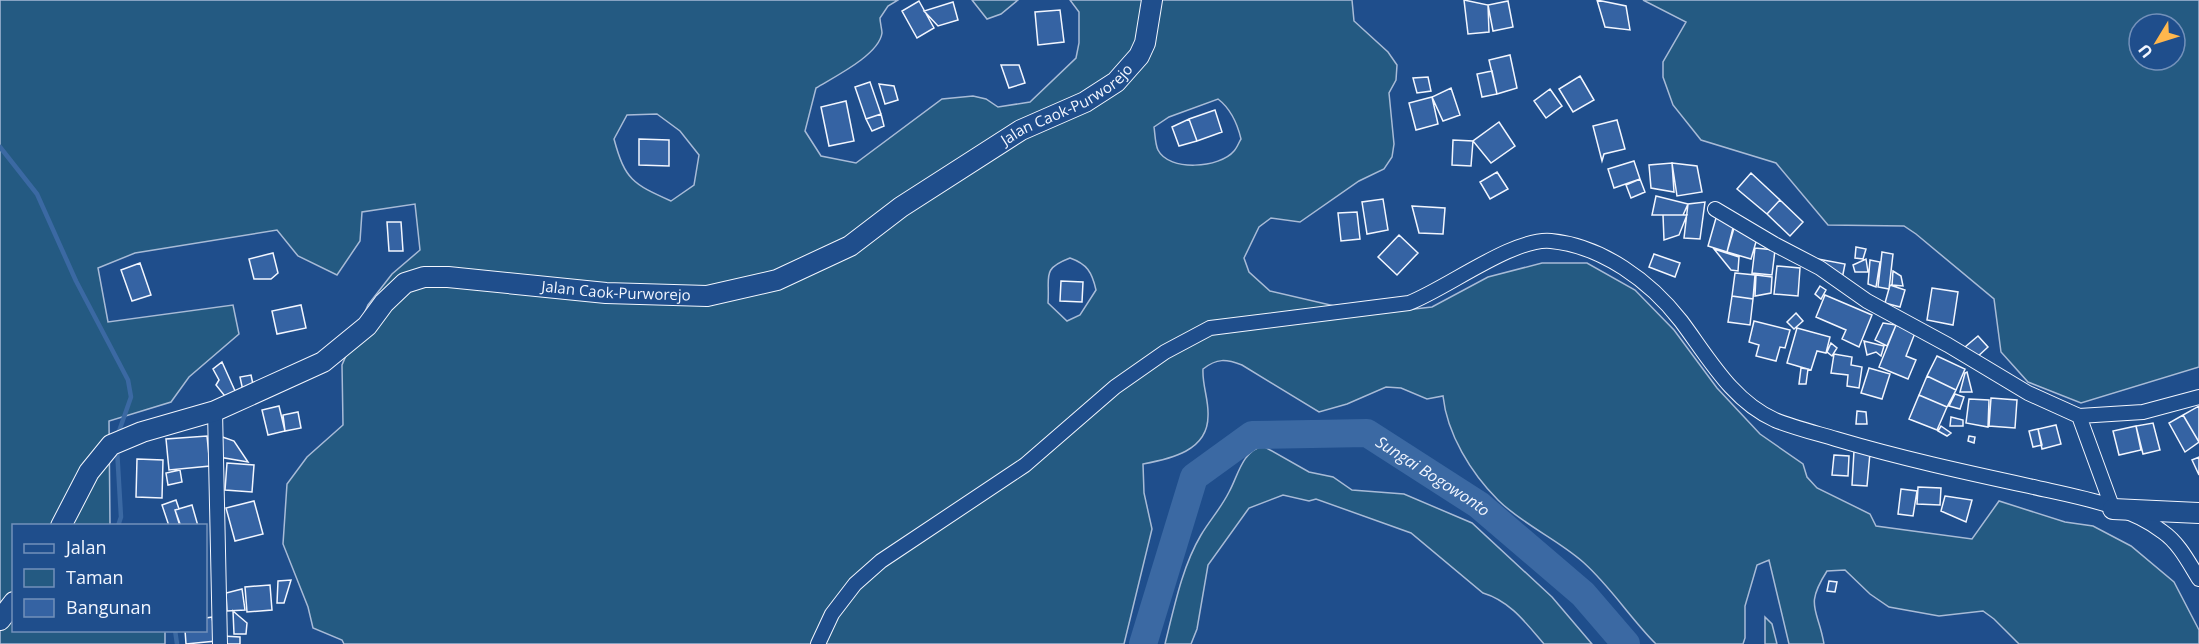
<svg xmlns="http://www.w3.org/2000/svg" width="2199" height="644" viewBox="0 0 2199 644" font-family="'Open Sans',sans-serif">
	<style>
		.green { fill: #245a82; stroke: #a8bbd7; stroke-width: 1.5; fill-rule: evenodd }
		.lines { fill: none; stroke-linecap: round; stroke-linejoin: round }
		.stream { stroke: #3b69a3; stroke-width: 4.5 }
		.river { stroke: #3b69a3; stroke-width: 28 }
		.building { fill: #3563a3; stroke: #f2f6ff; stroke-width: 1.5 }
		.street-casing { stroke: #f2f6ff; stroke-width: 16 }
		.secondary-casing { stroke: #f2f6ff; stroke-width: 22 }
		.street { stroke: #1f4e8c; stroke-width: 14 }
		.secondary { stroke: #1f4e8c; stroke-width: 20 }
		.labels { text-anchor: middle; stroke-width: 4.5; stroke-linejoin: round; paint-order: stroke }
		.street-label { font-size: 15px; fill: #f2f6ff; stroke: #1f4e8c }
		.water-label { font-size: 16px; font-style: italic; fill: #f2f6ff; stroke: #1f4e8c }
	</style>
	<rect width="100%" height="100%" fill="#1f4e8c"/>
	<path class="green" d="M 0,0 L 898,0 L 888,6 L 880,18 C 880,23 882,29 882,33 C 879,55 834,77 816,88 L 805,131 L 821,156 L 856,163 L 942,99 L 973,96 L 986,99 L 998,107 L 1030,102 L 1076,58 L 1079,43 L 1079,12 L 1070,0 L 1352,0 L 1354,21 L 1388,52 L 1397,65 L 1396,80 L 1389,93 L 1394,144 L 1392,157 L 1384,169 L 1359,181 L 1300,222 L 1271,218 L 1259,227 L 1244,258 L 1249,272 L 1270,291 L 1369,314 L 1432,307 L 1488,277 L 1542,263 L 1587,263 L 1635,290 L 1674,330 L 1717,388 L 1760,434 L 1803,464 L 1807,477 L 1817,488 L 1870,514 L 1876,526 L 1972,539 L 1999,501 L 2065,522 L 2093,526 L 2131,546 L 2174,582 L 2199,630 L 2199,644 L 2019,644 L 1994,619 L 1983,611 L 1939,616 L 1889,607 L 1870,594 L 1845,570 L 1827,571 C 1804,607 1818,608 1824,644 L 1789,644 L 1769,560 L 1757,565 L 1745,606 L 1745,638 L 1743,644 L 1656,644 C 1630,618 1611,587 1583,562 C 1557,539 1522,524 1498,500 C 1471,473 1447,434 1443,396 L 1427,399 L 1401,388 L 1386,387 L 1347,404 L 1319,412 L 1242,365 C 1226,359 1217,358 1203,369 C 1202,385 1209,400 1208,416 C 1208,451 1170,459 1143,464 L 1144,493 L 1152,529 L 1124,644 L 344,644 L 342,640 L 313,628 L 308,607 L 283,544 L 287,484 L 307,457 L 343,425 L 342,365 L 368,305 L 392,274 L 420,250 L 415,204 L 362,212 L 360,241 L 337,275 L 298,256 L 277,230 L 135,253 L 98,268 L 108,322 L 233,305 L 239,334 L 189,377 L 171,402 L 109,421 L 110,525 L 14,526 L 14,630 L 165,631 L 165,644 L 0,644 ZM 1218,99 C 1231,109 1237,122 1241,139 C 1239,142 1237,148 1234,151 C 1220,168 1169,172 1158,150 C 1155,144 1155,133 1154,127 L 1169,117 ZM 657,114 L 680,131 L 699,155 L 694,185 L 671,201 C 633,184 625,180 614,139 L 627,115 ZM 1070,258 C 1087,264 1092,272 1096,290 L 1080,315 L 1067,321 L 1048,303 C 1050,276 1041,269 1070,258 Z
		M 972,0 L 1018,0 L 1001,14 L 987,19 Z
		M 1643,0 L 2199,0 L 2199,367 L 2081,403 L 2028,382 L 2001,352 L 1994,299 L 1916,234 L 1904,226 L 1828,225 L 1776,163 L 1701,140 L 1673,105 L 1663,77 L 1663,62 L 1686,22 ZM 2139,24 L 2175,24 L 2175,60 L 2139,60 Z
		M 1263,446 L 1309,472 L 1333,477 L 1352,490 L 1404,494 L 1472,523 L 1552,597 L 1592,644 L 1544,644 C 1526,623 1510,601 1483,593 L 1411,533 L 1316,499 L 1309,501 L 1283,495 L 1249,508 L 1208,565 L 1197,629 L 1191,644 L 1165,644 C 1174,608 1182,567 1201,535 C 1210,520 1221,508 1229,492 C 1238,476 1242,451 1263,446 Z
		M 1765,617 L 1772,624 L 1777,644 L 1765,644 Z"/>
	<g class="lines">
		<path class="stream" d="M 0,147 L 37,194 L 76,281 L 128,380 L 131,397 L 117,437
			M 117,449 L 121,517 L 118,526
			M 175,630 L 177,644"/>
		<path class="river" id="s1" d="M 1143,644 L 1194,477 L 1252,435 L 1367,433 L 1479,505 L 1583,594 L 1626,644"/>
	</g>
	<path class="building" d="M 1464,0 L 1488,5 L 1489,32 L 1468,34 Z
		M 1597,0 L 1626,6 L 1630,30 L 1605,27 Z
		M 919,1 L 934,28 L 917,38 L 902,11 Z
		M 1508,1 L 1513,27 L 1493,31 L 1488,5 Z
		M 953,2 L 958,20 L 938,26 L 924,11 Z
		M 1060,10 L 1064,42 L 1038,45 L 1035,12 Z
		M 1510,55 L 1517,88 L 1497,94 L 1489,60 Z
		M 1001,65 L 1019,65 L 1025,83 L 1009,88 Z
		M 1492,71 L 1497,94 L 1482,97 L 1477,74 Z
		M 1580,76 L 1594,100 L 1573,112 L 1559,89 Z
		M 1428,77 L 1431,91 L 1417,93 L 1413,78 Z
		M 870,82 L 881,114 L 866,119 L 855,87 Z
		M 879,84 L 894,86 L 898,100 L 885,104 Z
		M 1451,88 L 1460,115 L 1443,121 L 1432,97 Z
		M 1550,89 L 1562,106 L 1546,118 L 1534,101 Z
		M 1432,97 L 1438,124 L 1416,130 L 1409,103 Z
		M 846,101 L 854,141 L 829,146 L 821,107 Z
		M 1215,110 L 1222,132 L 1197,141 L 1189,119 Z
		M 881,114 L 884,126 L 872,131 L 866,119 Z
		M 1189,119 L 1197,141 L 1179,146 L 1172,127 Z
		M 1617,120 L 1625,149 L 1604,154 L 1602,161 L 1593,126 Z
		M 1499,122 L 1515,146 L 1491,163 L 1473,141 Z
		M 639,139 L 669,140 L 669,166 L 639,165 Z
		M 1453,140 L 1473,141 L 1471,166 L 1452,165 Z
		M 1634,161 L 1640,179 L 1614,188 L 1608,169 Z
		M 1672,163 L 1674,192 L 1651,188 L 1649,165 Z
		M 1672,163 L 1697,166 L 1702,192 L 1677,196 Z
		M 1497,172 L 1508,189 L 1490,199 L 1480,182 Z
		M 1751,173 L 1780,200 L 1767,214 L 1737,189 Z
		M 1640,179 L 1645,192 L 1631,198 L 1626,185 Z
		M 1656,196 L 1688,204 L 1683,215 L 1652,215 Z
		M 1383,199 L 1388,230 L 1367,234 L 1362,202 Z
		M 1780,200 L 1803,222 L 1790,236 L 1767,214 Z
		M 1705,202 L 1700,239 L 1684,238 L 1688,204 Z
		M 1412,206 L 1445,208 L 1443,234 L 1419,233 Z
		M 1357,212 L 1360,239 L 1341,241 L 1338,213 Z
		M 1663,215 L 1687,215 L 1679,235 L 1664,240 Z
		M 1716,218 L 1734,224 L 1727,252 L 1708,246 Z
		M 387,222 L 401,222 L 403,251 L 389,251 Z
		M 1734,228 L 1758,235 L 1751,259 L 1727,252 Z
		M 1399,235 L 1418,253 L 1397,275 L 1378,257 Z
		M 1856,247 L 1866,249 L 1863,259 L 1855,258 Z
		M 1755,248 L 1775,250 L 1772,275 L 1752,273 Z
		M 1714,249 L 1739,257 L 1738,271 L 1731,270 Z
		M 1882,252 L 1893,254 L 1889,289 L 1878,287 Z
		M 273,253 L 278,273 L 271,279 L 254,279 L 249,259 Z
		M 1654,254 L 1680,263 L 1675,277 L 1649,267 Z
		M 1818,259 L 1845,264 L 1842,279 L 1817,264 Z
		M 1866,259 L 1868,272 L 1855,272 L 1853,265 Z
		M 1870,260 L 1880,262 L 1876,287 L 1868,284 Z
		M 140,263 L 151,295 L 132,301 L 121,270 Z
		M 1777,266 L 1800,268 L 1798,296 L 1774,294 Z
		M 1893,271 L 1901,276 L 1903,286 L 1892,285 Z
		M 1735,273 L 1755,275 L 1753,299 L 1732,296 Z
		M 1756,275 L 1772,277 L 1771,293 L 1755,296 Z
		M 1061,281 L 1083,282 L 1082,302 L 1060,301 Z
		M 1890,285 L 1905,290 L 1900,307 L 1885,303 Z
		M 1820,286 L 1826,290 L 1821,299 L 1815,294 Z
		M 1932,288 L 1958,292 L 1953,325 L 1927,320 Z
		M 1825,295 L 1872,315 L 1859,347 L 1842,339 L 1846,330 L 1816,317 Z
		M 1732,296 L 1753,299 L 1750,325 L 1728,322 Z
		M 301,305 L 306,328 L 277,334 L 272,311 Z
		M 1796,313 L 1803,321 L 1794,329 L 1787,322 Z
		M 1754,321 L 1790,330 L 1785,348 L 1780,347 L 1776,361 L 1756,356 L 1759,345 L 1749,342 Z
		M 1883,323 L 1896,325 L 1887,346 L 1875,340 Z
		M 1896,325 L 1915,333 L 1906,356 L 1916,360 L 1908,379 L 1879,367 Z
		M 1797,328 L 1830,337 L 1826,353 L 1817,351 L 1811,370 L 1787,363 Z
		M 1978,336 L 1988,347 L 1975,359 L 1965,347 Z
		M 1864,341 L 1884,346 L 1881,356 L 1876,352 L 1867,355 Z
		M 1831,343 L 1837,348 L 1832,356 L 1827,352 Z
		M 1834,354 L 1852,357 L 1851,365 L 1862,367 L 1859,388 L 1847,386 L 1848,375 L 1831,373 Z
		M 1937,356 L 1965,369 L 1956,390 L 1927,376 Z
		M 222,362 L 236,393 L 228,400 L 216,385 L 219,380 L 213,369 Z
		M 1801,368 L 1808,369 L 1806,384 L 1799,384 Z
		M 1869,368 L 1890,374 L 1882,399 L 1861,393 Z
		M 1967,372 L 1972,392 L 1960,392 L 1965,373 Z
		M 251,375 L 254,389 L 243,391 L 240,377 Z
		M 1927,376 L 1956,390 L 1947,407 L 1919,395 Z
		M 1955,394 L 1964,397 L 1960,409 L 1949,406 Z
		M 1919,395 L 1947,407 L 1937,430 L 1909,419 Z
		M 1991,398 L 2017,400 L 2015,428 L 1989,426 Z
		M 1969,399 L 1989,400 L 1988,427 L 1966,423 Z
		M 279,406 L 285,431 L 268,435 L 262,410 Z
		M 2199,406 L 2199,442 L 2183,415 Z
		M 1857,411 L 1866,412 L 1867,424 L 1856,424 Z
		M 298,412 L 301,428 L 285,431 L 283,415 Z
		M 2183,415 L 2199,442 L 2185,452 L 2169,423 Z
		M 1951,417 L 1963,420 L 1963,426 L 1950,426 Z
		M 2153,423 L 2160,450 L 2143,454 L 2136,426 Z
		M 2056,425 L 2061,444 L 2042,449 L 2038,429 Z
		M 1941,426 L 1951,433 L 1947,436 L 1938,431 Z
		M 2136,426 L 2141,450 L 2119,455 L 2113,431 Z
		M 2038,429 L 2042,445 L 2033,447 L 2029,431 Z
		M 217,435 L 234,441 L 248,462 L 219,457 Z
		M 207,436 L 210,466 L 169,470 L 166,439 Z
		M 1969,436 L 1975,437 L 1974,443 L 1968,441 Z
		M 1854,451 L 1870,453 L 1867,486 L 1852,485 Z
		M 1834,455 L 1849,456 L 1848,476 L 1832,475 Z
		M 2199,457 L 2199,475 L 2192,460 Z
		M 137,459 L 163,460 L 162,498 L 136,497 Z
		M 227,463 L 254,465 L 252,492 L 225,490 Z
		M 180,470 L 182,482 L 168,485 L 166,473 Z
		M 1918,487 L 1941,488 L 1940,505 L 1917,504 Z
		M 1901,489 L 1917,491 L 1913,516 L 1898,514 Z
		M 1945,496 L 1972,500 L 1966,522 L 1941,511 Z
		M 176,500 L 179,509 L 175,510 L 180,524 L 169,526 L 162,505 Z
		M 254,501 L 263,534 L 235,541 L 226,508 Z
		M 192,505 L 198,526 L 180,526 L 175,510 Z
		M 291,580 L 284,603 L 277,603 L 278,581 Z
		M 1829,581 L 1837,582 L 1835,592 L 1827,591 Z
		M 270,585 L 272,610 L 247,612 L 245,587 Z
		M 242,589 L 245,610 L 227,611 L 226,593 Z
		M 233,611 L 247,623 L 246,634 L 234,634 Z
		M 212,617 L 216,641 L 186,644 L 185,630 L 206,630 L 206,618 Z
		M 223,636 L 240,637 L 240,644 L 223,644 Z"/>
	<g class="lines">
		<g class="street-casing">
			<path id="street" d="M 1715,209 L 1774,244 L 1820,268 L 1867,301 L 1948,345 L 2028,393 L 2079,416 L 2113,509
				M 215,411 L 220,644
				M 2079,416 L 2143,412 L 2199,397
				M 818,644 L 832,614 L 855,584 L 881,561 L 1025,465 L 1115,387 L 1165,352 L 1210,328 L 1409,303 C 1446,289 1514,237 1551,241 C 1602,246 1650,281 1681,321 C 1708,357 1732,401 1775,420 C 1795,428 1816,433 1836,439 C 1900,458 1964,472 2029,486 C 2072,496 2127,504 2163,532 C 2179,543 2189,563 2199,579"/>
		</g>
		<g class="secondary-casing">
			<g id="secondary">
				<path d="M 2113,509 L 2199,513"/>
				<path id="s2" d="M 61,526 L 89,472 L 111,445 L 142,432 L 215,411 L 323,362 L 367,326 L 384,303 L 405,283 L 424,277 L 448,277 L 606,293 L 707,296 L 777,280 L 850,246 L 901,207 L 1021,130 L 1085,102 L 1116,82 L 1139,56 L 1145,43 L 1152,0"/>
				<path d="M 0,620 L 14,602"/>
			</g>
		</g>
		<use href="#street" class="street"/>
		<use href="#secondary" class="secondary"/>
	</g>
	<g class="labels">
		<g class="street-label">
			<text dy="5" stroke="none"><textPath href="#s2" startOffset="1154">Jalan Caok-Purworejo</textPath></text>
			<text dy="5" stroke="none"><textPath href="#s2" startOffset="651">Jalan Caok-Purworejo</textPath></text>
		</g>
		<g class="water-label">
			<text dy="6" stroke="none"><textPath href="#s1" startOffset="440">Sungai Bogowonto</textPath></text>
		</g>
	</g>
	<rect x="12" y="524" width="195" height="108" fill="#1f4e8c" stroke="#7391ba" stroke-width="1.5"/>
	<rect x="24" y="544" width="30" height="9" fill="#1f4e8c" stroke="#7391ba" stroke-width="1.5"/>
	<text x="66" y="554" font-size="18" fill="#f2f6ff">Jalan</text>
	<rect x="24" y="569" width="30" height="18" fill="#245a82" stroke="#7391ba" stroke-width="1.5"/>
	<text x="66" y="584" font-size="18" fill="#f2f6ff">Taman</text>
	<rect x="24" y="599" width="30" height="18" fill="#3563a3" stroke="#7391ba" stroke-width="1.5"/>
	<text x="66" y="614" font-size="18" fill="#f2f6ff">Bangunan</text>
	<g transform="translate(2157 42) rotate(232)"><circle r="28" fill="#1f4e8c" stroke="#7391ba" stroke-width="1.5"/>
	<path d="M0-4.5L10 22L0 15L-10 22Z" fill="#ffb74d"/>
	<text y="-9" font-size="16" font-weight="bold" text-anchor="middle" fill="#f2f6ff">U</text>
	</g>
</svg>
